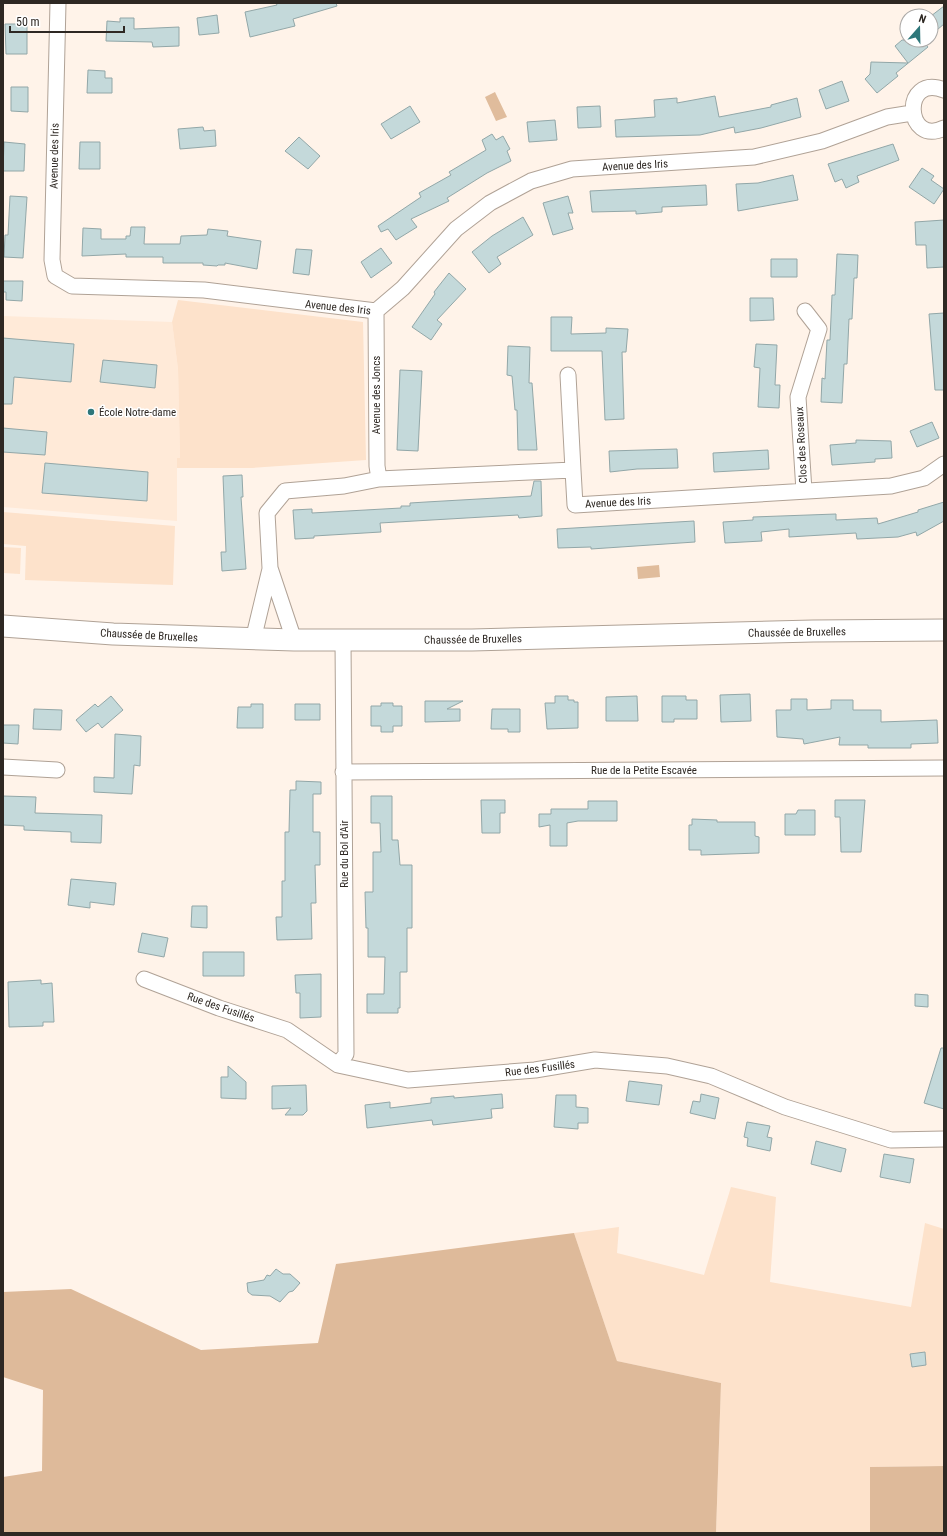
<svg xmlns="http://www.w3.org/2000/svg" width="947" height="1536" viewBox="0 0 947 1536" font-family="'Roboto Condensed',sans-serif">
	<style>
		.built { fill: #ffead8 }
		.green { fill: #fde2cb }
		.forest { fill: #deba9a }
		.water { fill: #e0bc9c }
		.building { fill: #c4d9da; stroke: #92a7a8 }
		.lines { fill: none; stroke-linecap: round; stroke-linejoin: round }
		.minor-casing { stroke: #b0a296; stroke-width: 17 }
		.secondary-casing { stroke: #b0a296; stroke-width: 23 }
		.minor { stroke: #fff; stroke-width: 15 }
		.secondary { stroke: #fff; stroke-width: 21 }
		.poi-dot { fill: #2e777a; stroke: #fff; stroke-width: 1.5 }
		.labels { text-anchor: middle; stroke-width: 3; stroke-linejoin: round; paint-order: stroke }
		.street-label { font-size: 11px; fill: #2e2823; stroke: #fff }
		.poi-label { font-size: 11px; fill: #2e2823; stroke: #fff; text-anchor: start }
	</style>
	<rect width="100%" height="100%" fill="#fff3e9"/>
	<path class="built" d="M 3,316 L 172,322 L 178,369 L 180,458 L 177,458 L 177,521 L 3,507 Z"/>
	<path class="green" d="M 178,300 L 363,322 L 366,460 L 252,468 L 177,468 L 177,458 L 180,458 L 178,369 L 172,322 Z
		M 3,512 L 175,526 L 173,585 L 25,580 L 26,546 L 3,544 Z
		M 3,547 L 21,548 L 20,574 L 3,573 Z
		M 731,1187 L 776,1197 L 770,1282 L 911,1307 L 925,1223 L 944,1229 L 944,1466 L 870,1467 L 870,1533 L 716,1533 L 721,1383 L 617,1361 L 574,1233 L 619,1227 L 617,1253 L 704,1275 Z"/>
	<path class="forest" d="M 574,1233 L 617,1361 L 721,1383 L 716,1533 L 3,1533 L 3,1477 L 42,1471 L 43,1390 L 3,1377 L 3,1292 L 71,1289 L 201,1350 L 318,1343 L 336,1264 Z
		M 944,1466 L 944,1533 L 870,1533 L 870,1467 Z"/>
	<path class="water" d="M 495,92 L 507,117 L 496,121 L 485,97 Z
		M 659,565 L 660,577 L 638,579 L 637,567 Z"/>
	<path class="building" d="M 276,3 L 336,3 L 337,6 L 293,19 L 295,26 L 250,37 L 245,12 L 277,5 Z
		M 944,6 L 944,24 L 931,35 L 931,16 Z
		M 217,15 L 219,33 L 199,35 L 197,18 Z
		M 120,18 L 134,18 L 134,29 L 179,27 L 179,46 L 153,47 L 152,42 L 106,41 L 107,21 L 120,22 Z
		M 5,24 L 27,24 L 27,54 L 6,54 Z
		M 902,40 L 922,40 L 928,47 L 896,73 L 898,76 L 877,93 L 865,79 L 870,74 L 871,62 L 908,63 L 895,46 Z
		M 88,70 L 105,71 L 105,78 L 112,78 L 112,93 L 87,93 Z
		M 842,81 L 849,101 L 826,109 L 819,90 Z
		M 11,87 L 28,87 L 28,112 L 11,111 Z
		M 715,96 L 719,117 L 771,107 L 771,105 L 797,98 L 801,117 L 761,128 L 735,133 L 734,127 L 700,135 L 616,137 L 615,120 L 655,117 L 654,100 L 677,98 L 677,103 Z
		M 410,106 L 420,122 L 391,139 L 381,124 Z
		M 600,106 L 601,127 L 578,128 L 577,107 Z
		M 555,120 L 557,140 L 529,142 L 527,122 Z
		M 203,127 L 204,131 L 215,130 L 216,146 L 180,149 L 178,129 Z
		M 492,134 L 496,140 L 503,136 L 510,149 L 507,151 L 511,161 L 487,173 L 447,198 L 449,201 L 411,219 L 417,227 L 396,240 L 388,229 L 381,232 L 378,226 L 421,197 L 419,193 L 451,175 L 449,172 L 486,150 L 482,140 Z
		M 299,137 L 320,156 L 308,169 L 285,151 Z
		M 4,142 L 25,144 L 24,171 L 3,171 Z
		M 80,142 L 100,142 L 100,169 L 79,169 Z
		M 893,144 L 899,160 L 857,176 L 859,182 L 846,188 L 842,179 L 835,182 L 828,164 Z
		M 922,168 L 934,176 L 931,180 L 944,189 L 934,204 L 909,187 Z
		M 793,175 L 798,200 L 738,211 L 736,184 L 758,183 Z
		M 706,185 L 707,205 L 662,207 L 662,212 L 636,214 L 636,211 L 592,212 L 590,191 Z
		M 10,196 L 27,197 L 23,258 L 4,257 L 5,235 L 8,235 Z
		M 568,196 L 573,213 L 568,213 L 573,229 L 553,235 L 543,203 Z
		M 523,217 L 533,235 L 497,257 L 501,264 L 489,273 L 472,252 L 492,236 Z
		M 944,220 L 944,267 L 927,268 L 926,245 L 916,245 L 915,222 Z
		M 131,227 L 145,227 L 144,244 L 180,244 L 181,236 L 207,235 L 208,229 L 228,231 L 227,236 L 261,241 L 257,269 L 225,263 L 225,265 L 218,265 L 217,266 L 203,265 L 203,263 L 163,263 L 163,257 L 126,257 L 126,254 L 82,256 L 83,228 L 101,229 L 101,239 L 126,239 L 126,236 L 130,236 Z
		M 381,248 L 392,263 L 371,278 L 361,262 Z
		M 296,249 L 312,250 L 309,275 L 293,273 Z
		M 837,254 L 858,255 L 857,278 L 854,278 L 852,319 L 849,319 L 847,364 L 844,364 L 842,403 L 821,402 L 822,378 L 825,379 L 827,340 L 830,340 L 832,295 L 835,295 Z
		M 771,259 L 797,259 L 797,277 L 771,277 Z
		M 449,273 L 466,289 L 437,320 L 442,324 L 431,340 L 412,327 L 435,294 L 434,292 Z
		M 3,281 L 23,281 L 22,301 L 6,300 L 6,292 L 3,292 Z
		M 750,298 L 773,298 L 774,320 L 750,321 Z
		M 944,313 L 944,390 L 935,390 L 929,314 Z
		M 551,317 L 572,317 L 571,334 L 606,333 L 606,328 L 628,329 L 626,352 L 622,352 L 624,419 L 605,420 L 602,351 L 551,351 Z
		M 3,338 L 74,344 L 71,382 L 14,377 L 12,404 L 3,404 Z
		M 756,344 L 777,345 L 775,385 L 780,385 L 779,408 L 758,407 L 760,368 L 754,367 Z
		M 508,346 L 530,347 L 529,383 L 532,383 L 537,450 L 518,450 L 517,410 L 515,410 L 512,376 L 507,375 Z
		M 103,360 L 157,365 L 155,388 L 100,382 Z
		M 400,370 L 422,371 L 418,451 L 397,450 Z
		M 932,422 L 939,438 L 917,447 L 910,431 Z
		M 3,428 L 47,432 L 45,455 L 3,452 Z
		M 856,440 L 891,441 L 892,458 L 875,459 L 875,462 L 832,465 L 830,445 L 856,443 Z
		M 677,449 L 678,468 L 637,469 L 610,472 L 609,451 Z
		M 768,450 L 769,469 L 714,472 L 713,453 Z
		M 45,463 L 148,472 L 147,501 L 42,493 Z
		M 242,475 L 243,497 L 241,497 L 246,569 L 222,571 L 221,552 L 226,552 L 223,476 Z
		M 534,481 L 541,481 L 542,516 L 519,518 L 518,515 L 380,523 L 381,532 L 314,536 L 314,538 L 295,539 L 293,510 L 312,509 L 312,513 L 401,508 L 401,506 L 410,506 L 410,503 L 426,502 L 531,496 Z
		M 944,502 L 944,521 L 917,536 L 916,532 L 898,537 L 857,539 L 856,533 L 789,537 L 789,529 L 761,532 L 762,541 L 725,543 L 723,522 L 753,520 L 753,517 L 836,514 L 836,520 L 877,518 L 878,524 L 918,512 L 918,510 Z
		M 694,521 L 695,542 L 591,549 L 591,547 L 558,548 L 557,529 Z
		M 750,694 L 751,721 L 721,722 L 720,695 Z
		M 111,696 L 123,710 L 102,728 L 98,723 L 86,732 L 76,720 L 95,704 L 98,707 Z
		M 555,696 L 568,696 L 568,700 L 574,700 L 574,702 L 578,702 L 578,728 L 547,729 L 545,703 L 555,703 Z
		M 637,696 L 638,721 L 606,721 L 606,697 Z
		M 662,696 L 686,696 L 686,700 L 697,700 L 697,719 L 674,719 L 674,722 L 662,722 Z
		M 791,699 L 807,699 L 807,710 L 831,709 L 831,700 L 853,700 L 853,710 L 881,710 L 881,722 L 937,720 L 938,743 L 911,744 L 911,748 L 868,748 L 868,745 L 839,745 L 840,737 L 804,744 L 803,739 L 777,737 L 776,710 L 791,710 Z
		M 425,701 L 463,701 L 447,709 L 460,709 L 460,721 L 425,722 Z
		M 381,703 L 393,703 L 393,706 L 402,706 L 402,726 L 393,726 L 393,732 L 381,732 L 381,726 L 371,726 L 371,706 L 381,706 Z
		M 251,704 L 263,704 L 263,728 L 237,728 L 238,707 L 251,707 Z
		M 295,704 L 320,704 L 320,720 L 295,720 Z
		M 34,709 L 62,710 L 61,730 L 33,729 Z
		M 492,709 L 520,709 L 520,732 L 508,732 L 508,729 L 491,729 Z
		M 3,725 L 19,725 L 18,744 L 3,743 Z
		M 115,734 L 141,736 L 140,766 L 134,765 L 132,794 L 94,792 L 94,777 L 114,778 Z
		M 296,781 L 321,782 L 321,794 L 313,794 L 313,832 L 320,832 L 320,865 L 315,865 L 316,903 L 311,903 L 312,939 L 277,940 L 276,917 L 282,917 L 282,881 L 285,881 L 285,832 L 289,832 L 290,790 L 296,790 Z
		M 3,796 L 36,797 L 35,813 L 102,815 L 101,843 L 71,842 L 71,832 L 24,830 L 24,826 L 3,825 Z
		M 371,796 L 392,796 L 392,840 L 398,840 L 400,865 L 412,865 L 412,928 L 407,928 L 407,972 L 400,972 L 400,1008 L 398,1008 L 398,1013 L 367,1013 L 367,994 L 384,994 L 385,957 L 368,957 L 368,928 L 366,928 L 365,892 L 373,892 L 373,852 L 381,852 L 380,823 L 371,823 Z
		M 481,800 L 505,800 L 505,813 L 500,813 L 500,833 L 482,833 Z
		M 835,800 L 865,800 L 861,852 L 841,852 L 840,817 L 835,817 Z
		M 588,801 L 617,801 L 617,821 L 578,821 L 567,823 L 567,846 L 550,846 L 550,825 L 539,827 L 539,814 L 551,814 L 551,809 L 588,809 Z
		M 798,810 L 815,810 L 815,835 L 785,835 L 785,814 L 796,814 Z
		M 692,819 L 717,820 L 717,822 L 755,822 L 755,836 L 759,837 L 759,853 L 701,855 L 701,850 L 689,850 L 689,825 L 692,825 Z
		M 71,879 L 116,883 L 114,905 L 90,902 L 90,908 L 68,905 Z
		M 192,906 L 207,906 L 207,928 L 191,927 Z
		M 142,933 L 168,938 L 164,957 L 138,952 Z
		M 203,952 L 244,952 L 244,976 L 203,976 Z
		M 321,974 L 321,1017 L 300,1018 L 300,993 L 296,993 L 295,975 Z
		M 41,980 L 41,984 L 52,983 L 54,1022 L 43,1022 L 43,1026 L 9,1027 L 8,982 Z
		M 915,994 L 928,995 L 928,1007 L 915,1006 Z
		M 941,1048 L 944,1048 L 944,1109 L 924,1103 Z
		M 228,1066 L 246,1082 L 246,1099 L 221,1098 L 221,1077 L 228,1077 Z
		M 629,1081 L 662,1085 L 659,1105 L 626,1101 Z
		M 306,1085 L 307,1111 L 303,1115 L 285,1115 L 291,1108 L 272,1109 L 272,1086 Z
		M 502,1094 L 503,1108 L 491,1109 L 492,1118 L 433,1125 L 432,1120 L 367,1128 L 365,1105 L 390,1102 L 390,1108 L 431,1103 L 431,1098 L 454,1096 L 454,1098 Z
		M 701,1094 L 719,1098 L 715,1119 L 690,1113 L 693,1101 L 700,1102 Z
		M 556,1095 L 576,1095 L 576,1107 L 588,1108 L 588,1123 L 578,1123 L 578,1129 L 554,1127 Z
		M 747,1122 L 770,1126 L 767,1137 L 772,1138 L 770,1151 L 747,1146 L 748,1138 L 744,1137 Z
		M 816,1141 L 846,1149 L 841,1172 L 811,1164 Z
		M 884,1154 L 914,1159 L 910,1183 L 880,1177 Z
		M 276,1269 L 283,1274 L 290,1274 L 300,1283 L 293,1291 L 289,1292 L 280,1302 L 270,1296 L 252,1295 L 248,1292 L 247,1283 L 264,1280 L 267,1275 L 270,1276 Z
		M 925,1352 L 926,1365 L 912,1367 L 910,1354 Z"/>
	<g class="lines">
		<g class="minor-casing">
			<path id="minor" d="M 58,3 L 52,260 L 55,276 L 72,286 L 204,290 L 376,311 L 403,288 L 456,229 L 490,203 L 531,181 L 572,169 L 754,157 L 822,141 L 887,117 L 912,113
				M 944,90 C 901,73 905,147 944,128
				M 376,311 L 377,466 L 379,479
				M 568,375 L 573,470
				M 804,491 L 798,397 L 819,329 L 805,311
				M 253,640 L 270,569
				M 294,640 L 270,568 L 267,513 L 285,491 L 344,486 L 379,479 L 573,470 L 575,505 L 891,486 L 924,478 L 944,464
				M 3,767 L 57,770
				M 343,772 L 944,768
				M 144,979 L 219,1008 L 287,1030 L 338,1065 L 408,1080 L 535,1070 L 595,1060 L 667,1066 L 711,1076 L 785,1107 L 891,1140 L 944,1139
				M 338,1065 L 346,1054 L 343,640"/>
		</g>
		<g class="secondary-casing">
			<path id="secondary" d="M 3,626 L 113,634 L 294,640 L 472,640 L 813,631 L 944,630"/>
		</g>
		<use href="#minor" class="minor"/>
		<use href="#secondary" class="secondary"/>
	</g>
	<circle class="poi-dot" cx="91" cy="412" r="4"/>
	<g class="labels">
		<g class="street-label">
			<text transform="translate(54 156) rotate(-89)" y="4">Avenue des Iris</text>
			<text transform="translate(635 165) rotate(-3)" y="4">Avenue des Iris</text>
			<text transform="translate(338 307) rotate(6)" y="4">Avenue des Iris</text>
			<text transform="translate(376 395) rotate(-90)" y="4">Avenue des Joncs</text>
			<text transform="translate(801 445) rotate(-93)" y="4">Clos des Roseaux</text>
			<text transform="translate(618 502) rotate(-3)" y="4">Avenue des Iris</text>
			<text transform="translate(797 632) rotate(-1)" y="4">Chaussée de Bruxelles</text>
			<text transform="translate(149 635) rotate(3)" y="4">Chaussée de Bruxelles</text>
			<text transform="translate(473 639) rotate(-1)" y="4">Chaussée de Bruxelles</text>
			<text x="644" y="774">Rue de la Petite Escavée</text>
			<text transform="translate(344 854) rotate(-90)" y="4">Rue du Bol d'Air</text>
			<text transform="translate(221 1007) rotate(19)" y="4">Rue des Fusillés</text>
			<text transform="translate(540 1068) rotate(-7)" y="4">Rue des Fusillés</text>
		</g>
		<g class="poi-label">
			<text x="99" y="416">École Notre-dame</text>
		</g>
	</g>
	<rect width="947" height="1536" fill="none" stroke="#2e2823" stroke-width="8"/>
	<g transform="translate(919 28) rotate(20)"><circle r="19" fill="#ffffff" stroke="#aba9a7"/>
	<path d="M0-3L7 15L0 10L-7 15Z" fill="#2e777a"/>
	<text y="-6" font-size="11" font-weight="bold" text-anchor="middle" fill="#2e2823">N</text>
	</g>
	<path d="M10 26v6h114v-6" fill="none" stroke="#2e2823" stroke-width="2"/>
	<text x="16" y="26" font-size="12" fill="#2e2823" stroke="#ffffff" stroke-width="3" paint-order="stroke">50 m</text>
</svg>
